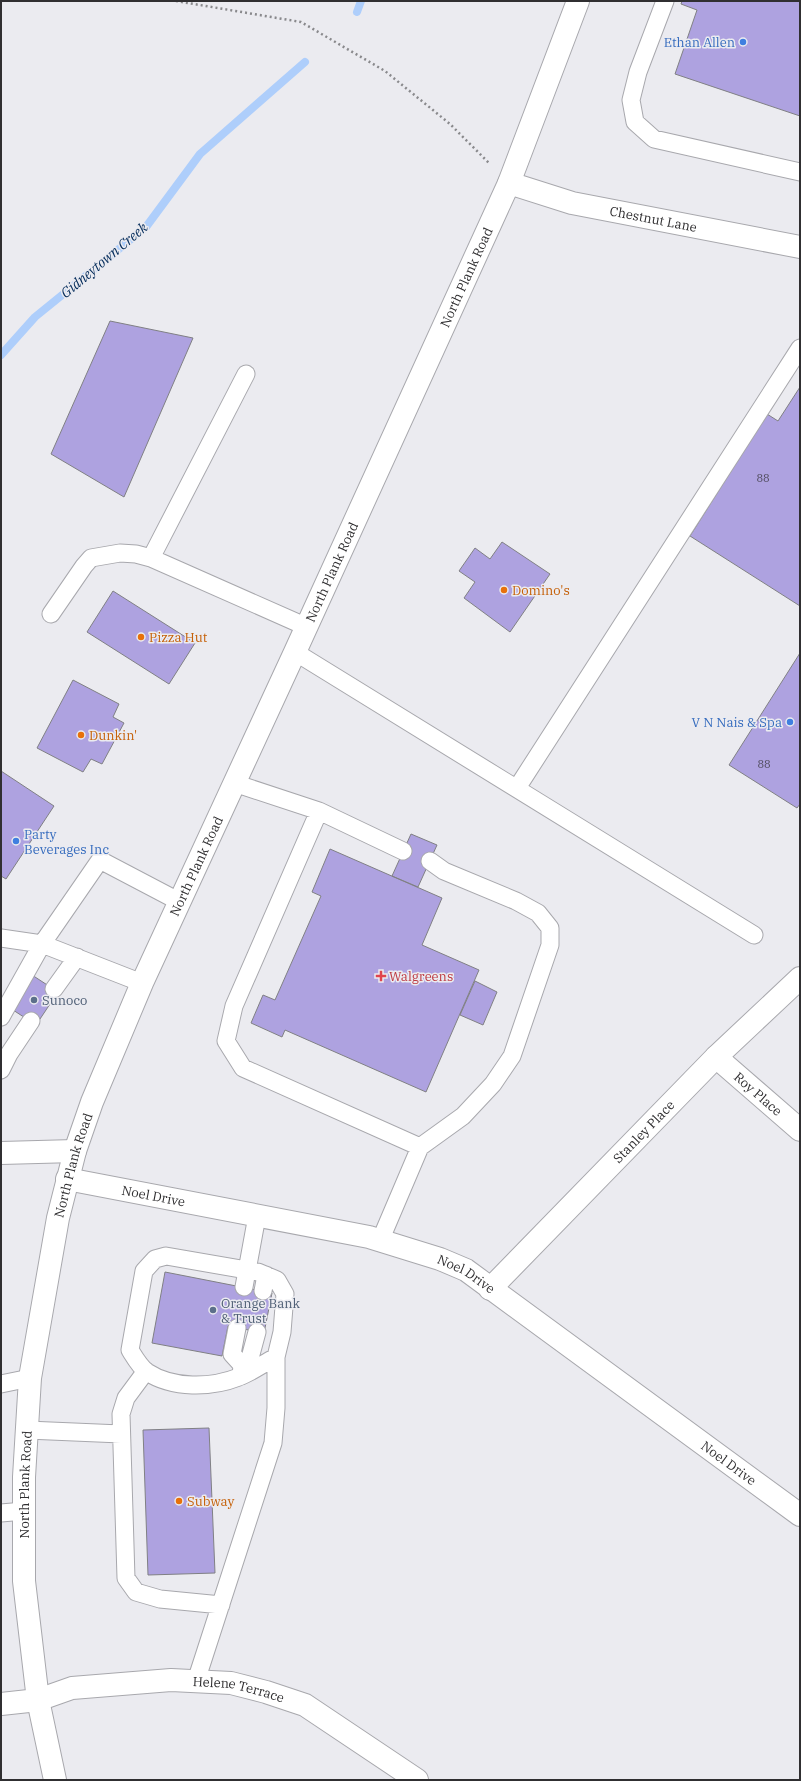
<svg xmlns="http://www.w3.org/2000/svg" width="801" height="1781" viewBox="0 0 801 1781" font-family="'IBM Plex Serif',serif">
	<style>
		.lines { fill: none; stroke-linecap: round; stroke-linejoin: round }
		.stream { stroke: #aecefb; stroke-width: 8 }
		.building { fill: #aea2e0; stroke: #808084 }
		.lane-casing { stroke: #a8a8ad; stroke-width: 19 }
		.street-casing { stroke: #a8a8ad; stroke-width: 24 }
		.secondary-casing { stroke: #a8a8ad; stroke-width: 24 }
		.path { stroke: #89898c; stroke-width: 2.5; stroke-dasharray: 2 3; stroke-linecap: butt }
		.lane { stroke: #fff; stroke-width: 17 }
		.street { stroke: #fff; stroke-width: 22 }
		.secondary { stroke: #fff; stroke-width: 22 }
		.shop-dot { fill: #3f7fe0; stroke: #ebebf0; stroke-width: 1.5 }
		.food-dot { fill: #e8710a; stroke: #ebebf0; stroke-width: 1.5 }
		.health-dot { fill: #e0444e; stroke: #ebebf0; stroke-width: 1.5 }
		.service-dot { fill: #5c6f8a; stroke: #ebebf0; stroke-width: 1.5 }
		.labels { text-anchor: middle; stroke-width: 3; stroke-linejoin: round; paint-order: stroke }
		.number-label { font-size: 11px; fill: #504c5d }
		.shop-label { font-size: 13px; fill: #366cbe; stroke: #ebebf0; text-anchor: end }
		.street-label { font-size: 13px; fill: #302f31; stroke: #ebebf0 }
		.food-label { font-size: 13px; fill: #c56008; stroke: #ebebf0; text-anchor: start }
		.health-label { font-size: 13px; fill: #be3a42; stroke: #ebebf0; text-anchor: start }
		.service-label { font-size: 13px; fill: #4e5e75; stroke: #ebebf0; text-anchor: start }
		.water-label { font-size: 14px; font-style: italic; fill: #022a5a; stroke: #ebebf0 }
	</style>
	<rect width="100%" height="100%" fill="#ebebf0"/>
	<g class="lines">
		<path class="stream" d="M 357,12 L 361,1
			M 1,355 L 35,317 L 146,227 L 200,154 L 305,62"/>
	</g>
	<path class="building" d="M 682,1 L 800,1 L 800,116 L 675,74 L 697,10 L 681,4 Z
		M 110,321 L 193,338 L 124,497 L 51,454 Z
		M 800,387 L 800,606 L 690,536 L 767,414 L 778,421 Z
		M 502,542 L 550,574 L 510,632 L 464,598 L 475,582 L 459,571 L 475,548 L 490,559 Z
		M 113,591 L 195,643 L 169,684 L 87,632 Z
		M 800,653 L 800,804 L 797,808 L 729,765 Z
		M 73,680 L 119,704 L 113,717 L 124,723 L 102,764 L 91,759 L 83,772 L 37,748 Z
		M 1,771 L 54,806 L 6,879 L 1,876 Z
		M 411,834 L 437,845 L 418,887 L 392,876 Z
		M 330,849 L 442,898 L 422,945 L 479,970 L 426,1092 L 285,1030 L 282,1037 L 251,1023 L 263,995 L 275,1000 L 321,896 L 312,892 Z
		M 32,975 L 58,992 L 36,1025 L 10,1008 Z
		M 475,981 L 497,992 L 483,1025 L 460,1015 Z
		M 165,1272 L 272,1293 L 264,1333 L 228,1326 L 222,1356 L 152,1343 Z
		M 209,1428 L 215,1573 L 148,1575 L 143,1430 Z"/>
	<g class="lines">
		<g class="lane-casing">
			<path id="lane" d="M 665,1 L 638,72 L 631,100 L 635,122 L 654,139 L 800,172
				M 151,558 L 246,374
				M 51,614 L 84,566 L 91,558 L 120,553 L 136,554 L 151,558 L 307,627
				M 295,652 L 754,935
				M 234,783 L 319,811 L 234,1006 L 226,1041 L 243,1068 L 420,1147 L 380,1241
				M 517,788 L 800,348
				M 319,811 L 403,851
				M 1,938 L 42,944 L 100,860 L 180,902
				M 54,989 L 77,957
				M 1,1017 L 42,944 L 142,983
				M 1,1070 L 9,1054 L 31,1021
				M 420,1147 L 463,1116 L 493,1084 L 512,1056 L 550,945 L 550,928 L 538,913 L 516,901 L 444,871 L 430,861
				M 244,1287 L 257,1216
				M 263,1291 L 266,1275
				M 237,1328 L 232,1354 L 242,1365
				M 146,1371 L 126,1398 L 121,1414 L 126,1578 L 136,1592 L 160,1599 L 221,1605
				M 241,1376 L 242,1365 L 250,1358 L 257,1332
				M 1,1384 L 30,1378
				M 27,1430 L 121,1434
				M 1,1513 L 24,1511
				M 196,1681 L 273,1443 L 276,1408 L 276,1357 L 282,1332 L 285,1294 L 277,1280 L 258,1272 L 166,1256 L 155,1259 L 144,1271 L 130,1350 C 135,1358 140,1367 147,1372 C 173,1389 211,1388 239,1377 C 252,1372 264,1363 276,1357"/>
		</g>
		<g class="street-casing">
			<g id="street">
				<path id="s1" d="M 716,1057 L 800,1130"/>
				<path id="s2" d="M 67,1179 L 369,1237 L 440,1259 L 466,1270 L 800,1515"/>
				<path id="s3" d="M 490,1289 L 716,1057 L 800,978"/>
				<path id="s4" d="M 1,1704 L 38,1700 L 72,1688 L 171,1680 L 231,1683 L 266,1692 L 305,1705 L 417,1780"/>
			</g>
		</g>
		<g class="secondary-casing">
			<g id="secondary">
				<path id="s5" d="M 509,183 L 572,203 L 800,247"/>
				<path d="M 1,1153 L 75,1151"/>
				<path id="s6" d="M 55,1780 L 38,1700 L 24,1581 L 24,1477 L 30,1378 L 58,1218 L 75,1151 L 92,1102 L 142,983 L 295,652 L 509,183 L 578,1"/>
			</g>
		</g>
		<path class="path" d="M 176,1 L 301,22 L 385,71 L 450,124 L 490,164"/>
		<use href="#lane" class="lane"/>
		<use href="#street" class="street"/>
		<use href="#secondary" class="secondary"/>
	</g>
	<g class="shop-dot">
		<circle cx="743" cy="42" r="4"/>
		<circle cx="790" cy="722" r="4"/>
		<circle cx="16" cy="841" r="4"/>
	</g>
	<g class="food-dot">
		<circle cx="504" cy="590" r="4"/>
		<circle cx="141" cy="637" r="4"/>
		<circle cx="81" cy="735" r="4"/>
		<circle cx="179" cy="1501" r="4"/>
	</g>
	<path class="health-dot" d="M379 970h4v4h4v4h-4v4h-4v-4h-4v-4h4z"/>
	<g class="service-dot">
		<circle cx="34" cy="1000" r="4"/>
		<circle cx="213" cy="1310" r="4"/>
	</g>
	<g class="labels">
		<g class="number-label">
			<text x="763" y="482">88</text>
			<text x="764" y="768">88</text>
		</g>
		<g class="shop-label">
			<text x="735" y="47">Ethan Allen</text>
			<text x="782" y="727">V N Nais &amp; Spa</text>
			<text x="24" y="839" text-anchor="start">Party<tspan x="24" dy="15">Beverages Inc</tspan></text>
		</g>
		<g class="street-label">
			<text dy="5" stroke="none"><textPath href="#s5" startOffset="149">Chestnut Lane</textPath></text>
			<text dy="5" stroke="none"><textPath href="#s6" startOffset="1594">North Plank Road</textPath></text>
			<text dy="5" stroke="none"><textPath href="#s6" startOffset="1270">North Plank Road</textPath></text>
			<text dy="5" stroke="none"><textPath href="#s6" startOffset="946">North Plank Road</textPath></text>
			<text dy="5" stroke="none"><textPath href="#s1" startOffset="56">Roy Place</textPath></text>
			<text dy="5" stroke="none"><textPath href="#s3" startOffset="220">Stanley Place</textPath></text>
			<text dy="5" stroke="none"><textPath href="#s6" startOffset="622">North Plank Road</textPath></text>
			<text dy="5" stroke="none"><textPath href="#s2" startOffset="88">Noel Drive</textPath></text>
			<text dy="5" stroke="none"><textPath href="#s2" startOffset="412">Noel Drive</textPath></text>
			<text dy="5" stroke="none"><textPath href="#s2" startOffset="736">Noel Drive</textPath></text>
			<text dy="5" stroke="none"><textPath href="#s6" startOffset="298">North Plank Road</textPath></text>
			<text dy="5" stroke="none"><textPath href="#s4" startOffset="241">Helene Terrace</textPath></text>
		</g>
		<g class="food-label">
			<text x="512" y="595">Domino's</text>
			<text x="149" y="642">Pizza Hut</text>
			<text x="89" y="740">Dunkin'</text>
			<text x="187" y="1506">Subway</text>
		</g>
		<g class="health-label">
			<text x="389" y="981">Walgreens</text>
		</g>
		<g class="service-label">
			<text x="42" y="1005">Sunoco</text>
			<text x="221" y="1308">Orange Bank<tspan x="221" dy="15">&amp; Trust</tspan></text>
		</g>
		<g class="water-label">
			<text transform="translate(104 260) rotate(-40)" y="5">Gidneytown Creek</text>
		</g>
	</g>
	<rect width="801" height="1781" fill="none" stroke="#302f31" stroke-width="4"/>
</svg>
